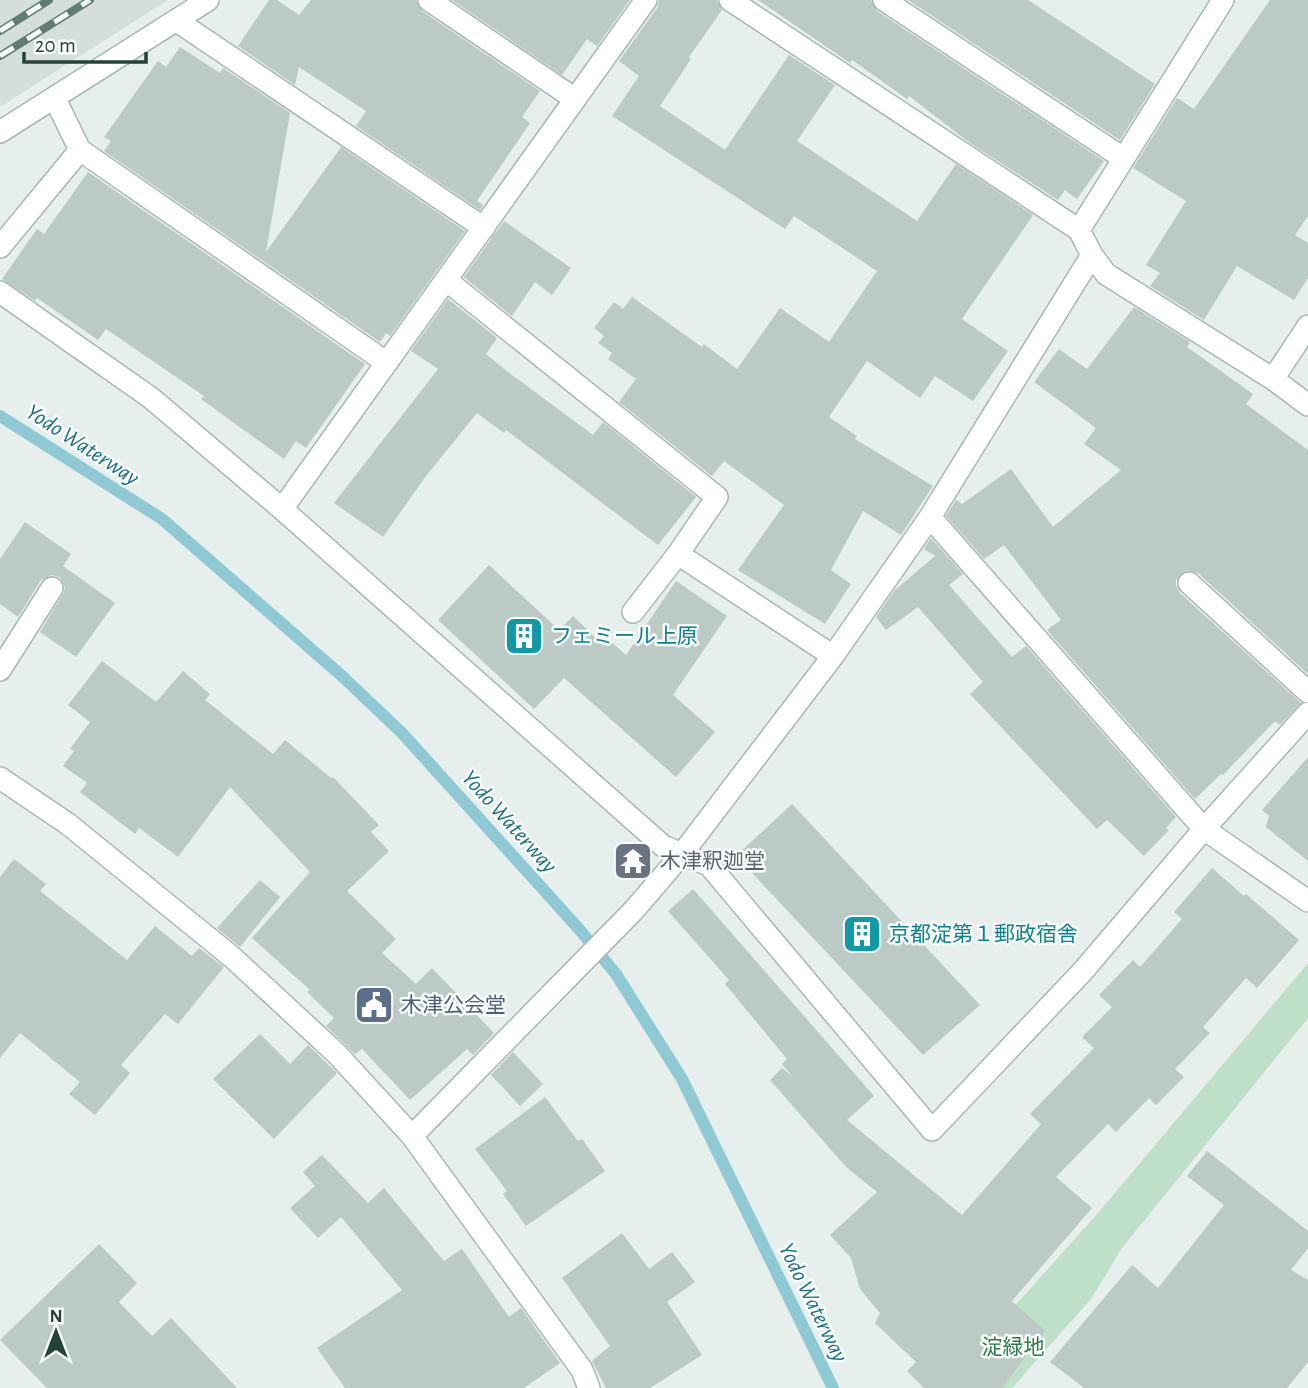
<svg xmlns="http://www.w3.org/2000/svg" width="1308" height="1388" viewBox="0 0 1308 1388" font-family="'Alegreya Sans','Noto Sans JP',sans-serif">
	<style>
		.built { fill: #d4dfda }
		.green { fill: #bfe0c8 }
		.lines { fill: none; stroke-linecap: round; stroke-linejoin: round }
		.stream { stroke: #8ec9d4; stroke-width: 12 }
		.building { fill: #bbcac4 }
		.lane-casing { stroke: #a8b8b2; stroke-width: 24 }
		.street-casing { stroke: #a8b8b2; stroke-width: 24 }
		.lane { stroke: #fff; stroke-width: 21 }
		.street { stroke: #fff; stroke-width: 21 }
		.rail-casing { stroke: #5f7d75; stroke-width: 8 }
		.rail { stroke: #f7fbf9; stroke-width: 5; stroke-dasharray: 16; stroke-linecap: butt }
		.labels { text-anchor: middle; stroke-width: 5; stroke-linejoin: round; paint-order: stroke }
		.culture-label { font-size: 21px; fill: #0d838f; stroke: #f7fbf9; text-anchor: start }
		.worship-label { font-size: 21px; fill: #5b616d; stroke: #f7fbf9; text-anchor: start }
		.service-label { font-size: 21px; fill: #4e5e75; stroke: #f7fbf9; text-anchor: start }
		.park-label { font-size: 21px; fill: #2d7a4b; stroke: #f7fbf9 }
		.water-label { font-size: 23px; font-style: italic; fill: #1c6f80; stroke: #f7fbf9 }
	</style>
	<rect width="100%" height="100%" fill="#e6efeb"/>
	<path class="built" d="M 0,0 L 168,0 L 0,107 Z"/>
	<path class="green" d="M 1308,963 L 1308,1018 L 1122,1248 L 1091,1299 L 1012,1388 L 941,1388 L 1098,1213 Z"/>
	<g class="lines">
		<path class="stream" d="M 0,416 L 162,519 L 342,676 L 402,733 L 579,929 L 616,974 L 682,1079 L 833,1388"/>
	</g>
	<path class="building" d="M 269,0 L 277,0 L 299,15 L 311,0 L 416,0 L 422,11 L 540,91 L 522,117 L 530,123 L 477,201 L 483,205 L 480,210 L 356,126 L 366,111 L 299,67 L 295,85 L 238,46 Z
		M 452,0 L 630,0 L 597,46 L 587,39 L 562,75 Z
		M 659,0 L 717,0 L 722,10 L 689,57 L 691,59 L 660,106 L 725,150 L 789,55 L 835,85 L 797,141 L 917,221 L 956,164 L 1033,215 L 962,319 L 1008,351 L 973,401 L 935,376 L 920,398 L 867,361 L 829,417 L 857,436 L 855,439 L 933,486 L 901,535 L 863,511 L 831,570 L 851,584 L 825,624 L 738,570 L 784,505 L 724,461 L 712,476 L 619,402 L 636,379 L 608,359 L 612,353 L 598,343 L 604,336 L 594,328 L 614,302 L 623,309 L 632,297 L 702,347 L 704,344 L 737,369 L 780,308 L 829,342 L 877,271 L 794,216 L 785,229 L 612,116 L 639,76 L 619,61 L 657,8 Z
		M 758,0 L 871,0 L 877,11 L 1104,161 L 1077,199 L 1065,190 L 1058,200 L 970,143 L 909,96 L 907,99 L 852,60 L 850,63 Z
		M 908,0 L 1028,0 L 1155,84 L 1120,140 Z
		M 1270,0 L 1308,0 L 1308,216 L 1295,235 L 1308,243 L 1308,278 L 1294,300 L 1237,266 L 1204,320 L 1150,286 L 1160,273 L 1146,265 L 1186,201 L 1133,168 L 1177,98 L 1194,109 Z
		M 180,47 L 220,73 L 223,68 L 290,113 L 266,252 L 341,147 L 465,231 L 390,336 L 386,333 L 380,342 L 104,151 L 111,141 L 104,137 L 158,61 L 166,67 Z
		M 88,172 L 365,364 L 306,448 L 296,441 L 284,459 L 201,399 L 204,396 L 106,329 L 98,340 L 37,298 L 35,301 L 2,279 L 37,229 L 44,234 Z
		M 504,221 L 571,268 L 552,295 L 535,282 L 512,316 L 464,277 Z
		M 448,299 L 497,338 L 486,354 L 504,369 L 593,435 L 603,422 L 696,497 L 658,545 L 506,430 L 504,433 L 477,413 L 426,476 L 383,537 L 334,503 L 438,369 L 411,351 Z
		M 1134,307 L 1190,342 L 1187,347 L 1253,394 L 1246,404 L 1308,450 L 1308,674 L 1198,573 L 1186,570 L 1176,580 L 1176,586 L 1180,593 L 1301,703 L 1280,725 L 1275,721 L 1223,775 L 1221,774 L 1195,799 L 1047,630 L 1061,620 L 1004,545 L 984,559 L 946,516 L 956,500 L 962,504 L 1011,469 L 1053,527 L 1121,470 L 1084,444 L 1096,428 L 1034,382 L 1059,349 L 1087,369 Z
		M 25,522 L 71,554 L 63,566 L 115,603 L 76,657 L 40,632 L 63,594 L 65,588 L 60,577 L 52,575 L 41,580 L 18,617 L 0,604 L 0,559 Z
		M 931,538 L 963,574 L 949,585 L 976,616 L 1012,657 L 1026,646 L 1176,817 L 1166,828 L 1169,830 L 1144,856 L 1107,820 L 1097,829 L 970,694 L 983,682 L 918,607 L 886,630 L 876,617 L 895,590 L 935,556 L 924,549 Z
		M 489,565 L 559,630 L 573,616 L 604,646 L 610,641 L 626,655 L 676,581 L 727,616 L 673,695 L 715,732 L 676,777 L 564,678 L 534,709 L 438,620 Z
		M 102,661 L 156,702 L 183,671 L 210,694 L 205,700 L 273,754 L 285,740 L 331,778 L 333,777 L 379,825 L 371,832 L 389,851 L 347,891 L 396,939 L 382,953 L 416,984 L 432,968 L 494,1033 L 473,1055 L 467,1049 L 410,1100 L 362,1049 L 355,1054 L 326,1026 L 334,1018 L 307,992 L 310,990 L 252,938 L 310,872 L 230,787 L 178,857 L 139,828 L 135,834 L 80,792 L 87,783 L 63,766 L 74,751 L 70,749 L 90,722 L 68,705 Z
		M 1308,757 L 1308,861 L 1266,827 L 1269,816 L 1262,810 Z
		M 792,804 L 980,1005 L 923,1055 L 736,856 Z
		M 14,859 L 46,884 L 40,891 L 127,960 L 155,926 L 192,956 L 199,948 L 224,967 L 178,1024 L 165,1014 L 121,1065 L 130,1073 L 95,1115 L 69,1094 L 80,1082 L 20,1033 L 0,1058 L 0,877 Z
		M 1212,868 L 1244,896 L 1246,894 L 1299,940 L 1257,988 L 1246,978 L 1203,1027 L 1210,1033 L 1175,1069 L 1184,1077 L 1156,1105 L 1149,1098 L 1116,1132 L 1108,1124 L 1056,1177 L 1092,1208 L 1012,1301 L 1045,1331 L 1002,1388 L 924,1388 L 907,1371 L 916,1362 L 875,1323 L 880,1313 L 860,1289 L 851,1258 L 830,1235 L 877,1192 L 846,1167 L 770,1080 L 782,1068 L 792,1076 L 782,1064 L 787,1059 L 725,984 L 729,980 L 668,911 L 693,889 L 874,1096 L 847,1120 L 962,1215 L 1041,1124 L 1030,1114 L 1094,1048 L 1082,1037 L 1112,1007 L 1099,995 L 1133,960 L 1140,967 L 1182,919 L 1174,912 Z
		M 260,880 L 280,897 L 240,947 L 217,928 Z
		M 260,1034 L 290,1064 L 308,1045 L 337,1073 L 274,1139 L 213,1079 Z
		M 513,1052 L 543,1084 L 520,1106 L 491,1075 Z
		M 545,1097 L 578,1141 L 582,1139 L 605,1171 L 526,1226 L 503,1194 L 507,1191 L 475,1149 Z
		M 1207,1151 L 1308,1231 L 1308,1248 L 1291,1270 L 1308,1280 L 1308,1362 L 1287,1388 L 1084,1388 L 1050,1362 L 1132,1265 L 1158,1288 L 1224,1205 L 1187,1176 Z
		M 322,1155 L 368,1203 L 384,1188 L 444,1261 L 462,1249 L 509,1317 L 521,1308 L 560,1363 L 524,1388 L 345,1388 L 317,1348 L 402,1290 L 341,1217 L 318,1238 L 290,1208 L 315,1186 L 303,1172 Z
		M 622,1233 L 649,1269 L 672,1252 L 695,1282 L 667,1302 L 702,1355 L 650,1388 L 606,1388 L 592,1361 L 610,1346 L 562,1278 Z
		M 99,1244 L 137,1283 L 119,1302 L 152,1336 L 171,1318 L 237,1388 L 47,1388 L 0,1340 Z"/>
	<g class="lines">
		<g class="lane-casing">
			<path id="lane" d="M 429,0 L 575,99
				M 177,21 L 484,228
				M 1189,583 L 1308,692
				M 633,612 L 678,554"/>
		</g>
		<g class="street-casing">
			<path id="street" d="M 730,0 L 1079,230 L 1092,255 L 1106,274 L 1273,379 L 1308,405
				M 884,0 L 1123,158
				M 0,132 L 208,0
				M 80,150 L 387,363
				M 1079,230 L 1223,0
				M 0,247 L 80,150 L 55,99
				M 446,280 L 717,497 L 678,554 L 833,656
				M 0,292 L 151,398 L 282,509 L 663,846 L 709,865 L 932,1130 L 1083,971 L 1204,829 L 1308,713
				M 1273,379 L 1308,326
				M 282,509 L 646,0
				M 930,517 L 1204,829 L 1308,901
				M 0,670 L 52,588
				M 0,778 L 68,824 L 232,957 L 337,1054 L 412,1136 L 582,1370 L 589,1388
				M 412,1136 L 634,910 L 682,854 L 833,656 L 930,517 L 1092,255"/>
		</g>
		<use href="#lane" class="lane"/>
		<use href="#street" class="street"/>
		<g class="rail-casing">
			<path id="rail" d="M 0,31 L 49,0
				M 0,56 L 90,0"/>
		</g>
		<use href="#rail" class="rail"/>
	</g>
	<defs>
		<g id="building-square" transform="scale(2.0125)"><rect x="-9" y="-9" width="18" height="18" rx="4" fill="#0f9aa8" stroke="#f7fbf9"/><path d="M-4-6H4V6H1V3H-1V6H-4ZM-2.5-4.3h1.7v1.8h-1.7ZM.8-4.3h1.7v1.8H.8ZM-2.5-1h1.7V.8h-1.7ZM.8-1h1.7V.8H.8Z" fill="#fff"/></g>
		<g id="temple-square" transform="scale(2.0125)"><rect x="-9" y="-9" width="18" height="18" rx="4" fill="#6b7280" stroke="#f7fbf9"/><path d="M0-6L5-2H3V0L6.5 2.5H4V6H1.5V3h-3V6H-4V2.5H-6.5L-3 0V-2H-5Z" fill="#fff"/></g>
		<g id="civic-square" transform="scale(2.0125)"><rect x="-9" y="-9" width="18" height="18" rx="4" fill="#5c6f8a" stroke="#f7fbf9"/><path d="M-.6-6.5H3V-4.5H.6V-3L4-1V1h2V6H-6V1h2V-1L-.6-3ZM-1.2 2.5V6h2.4V2.5Z" fill="#fff"/></g>
	</defs>
	<g fill-rule="evenodd">
		<use href="#building-square" x="524" y="636"/>
		<use href="#temple-square" x="633" y="861"/>
		<use href="#building-square" x="862" y="934"/>
		<use href="#civic-square" x="374" y="1005"/>
	</g>
	<g class="labels">
		<g class="culture-label">
			<text x="551" y="643">フェミール上原</text>
			<text x="889" y="941">京都淀第１郵政宿舎</text>
		</g>
		<g class="worship-label">
			<text x="660" y="868">木津釈迦堂</text>
		</g>
		<g class="service-label">
			<text x="401" y="1012">木津公会堂</text>
		</g>
		<g class="park-label">
			<text x="1013" y="1354">淀緑地</text>
		</g>
		<g class="water-label">
			<text transform="translate(83 444) rotate(33)" y="8">Yodo Waterway</text>
			<text transform="translate(510 821) rotate(48)" y="8">Yodo Waterway</text>
			<text transform="translate(814 1302) rotate(64)" y="8">Yodo Waterway</text>
		</g>
	</g>
	<g transform="translate(56 1332)" stroke="#f7fbf9" stroke-width="5" paint-order="stroke">
	<path d="M0-5L12 26L0 18L-12 26Z" fill="#24423a"/>
	<text y="-10" font-size="19" font-weight="bold" text-anchor="middle" fill="#24423a">N</text>
	</g>
	<path d="M24 52v10h122v-10" fill="none" stroke="#24423a" stroke-width="3.5"/>
	<text x="35" y="52" font-size="21" fill="#24423a" stroke="#f7fbf9" stroke-width="5" paint-order="stroke">20 m</text>
</svg>
